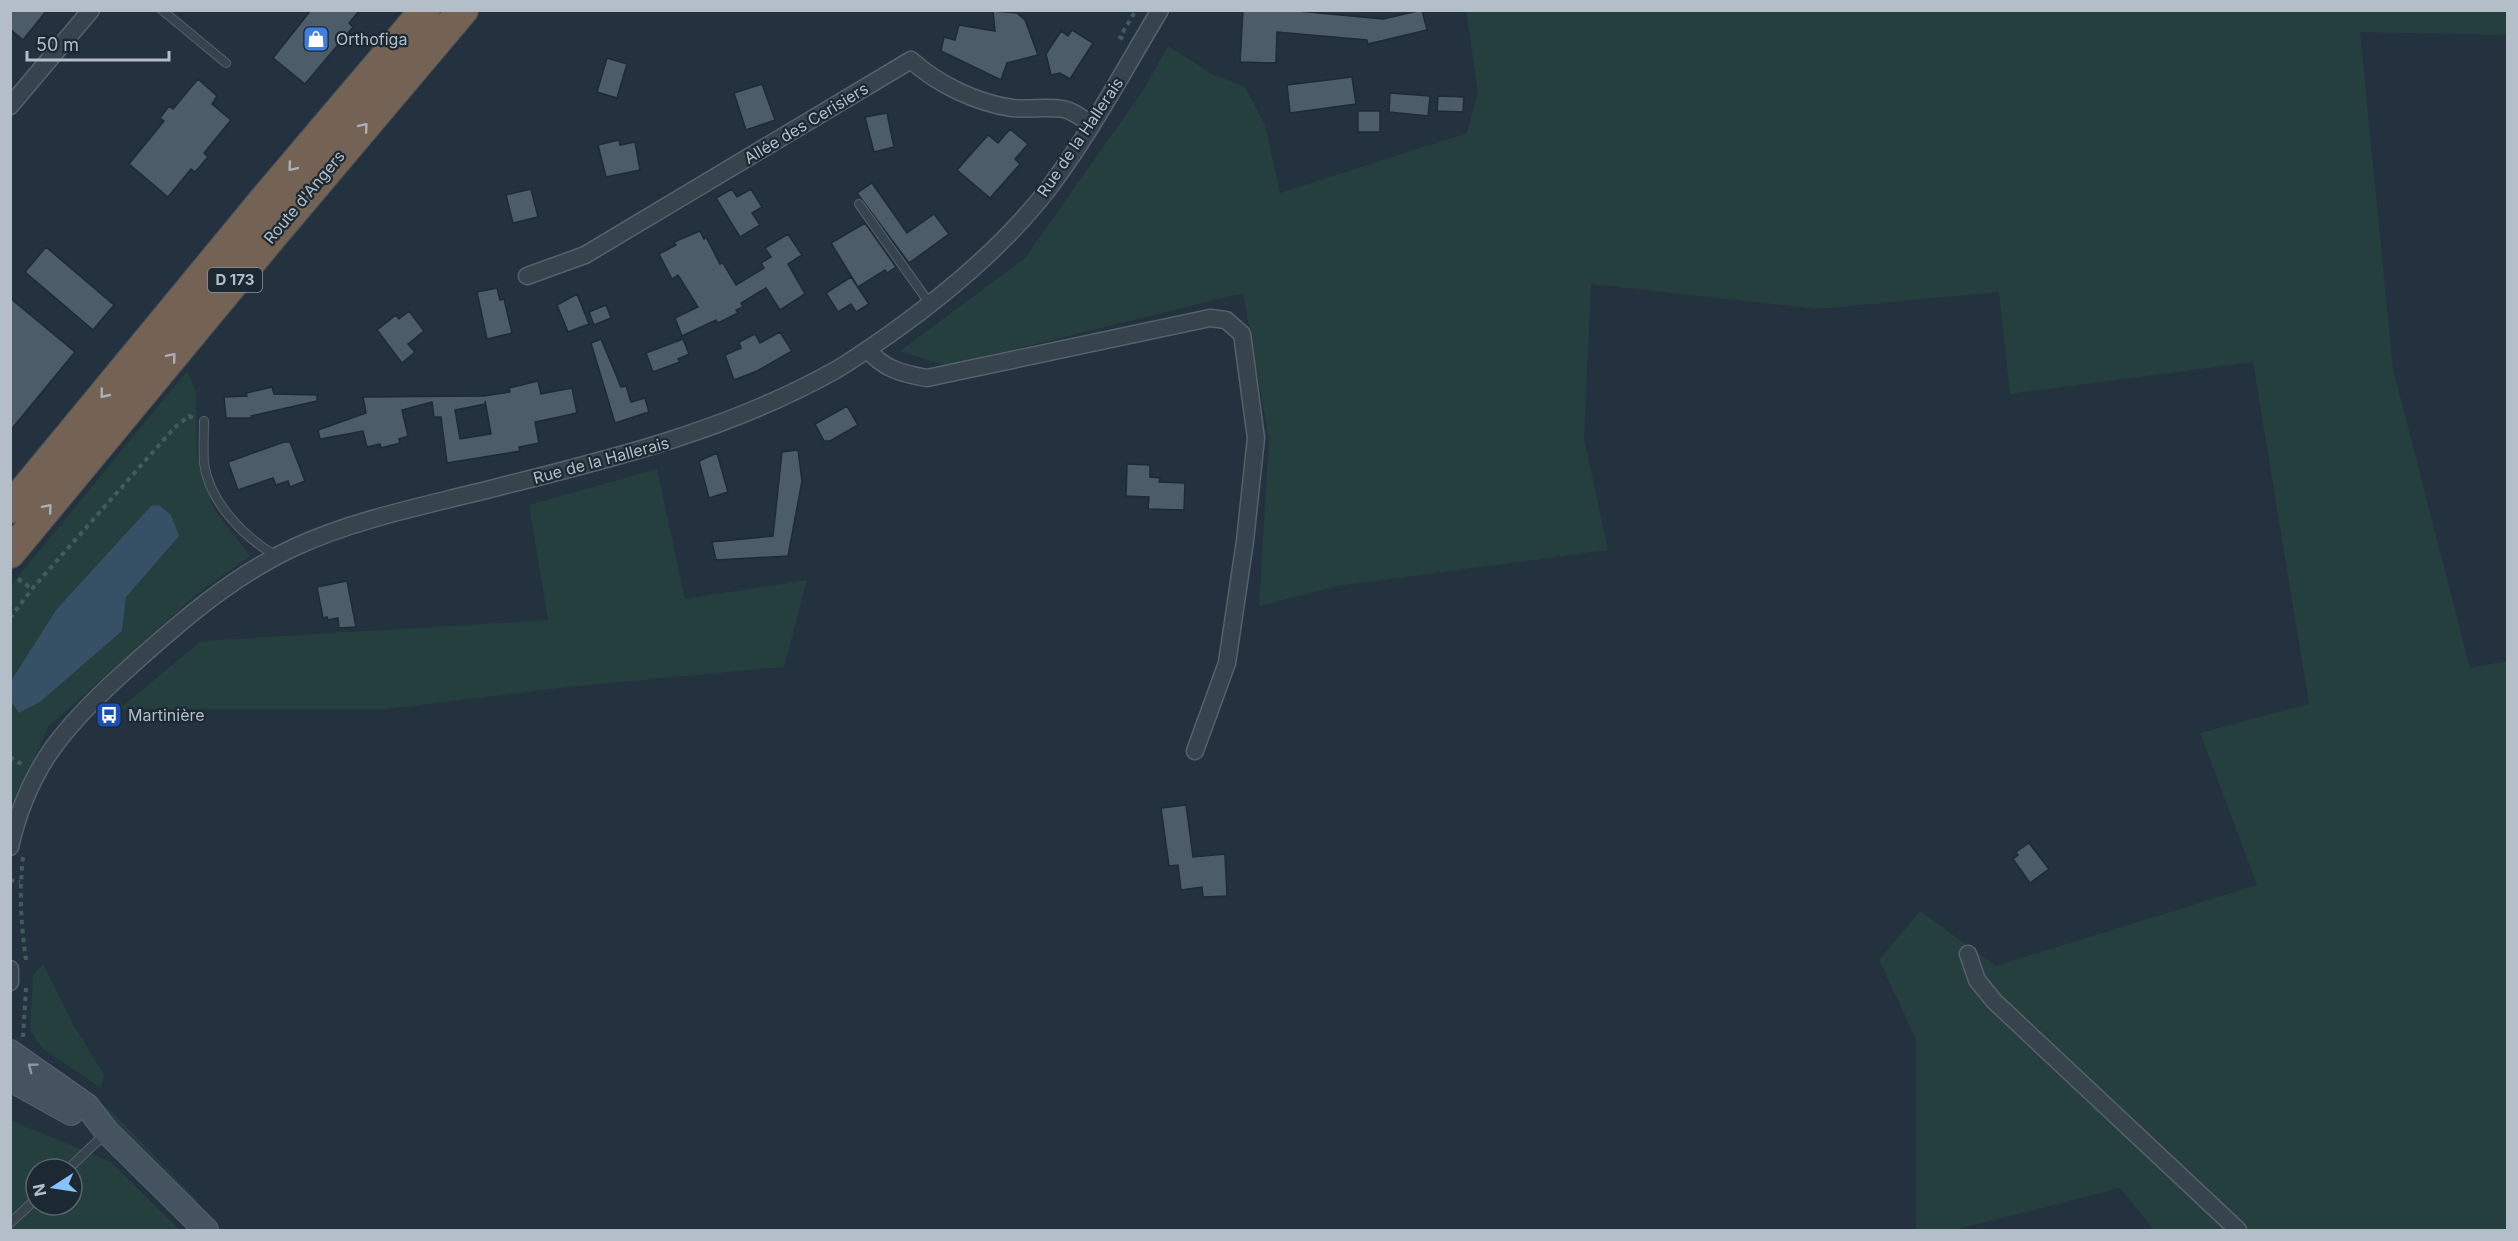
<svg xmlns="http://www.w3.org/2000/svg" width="2518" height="1241" viewBox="0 0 2518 1241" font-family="Inter,sans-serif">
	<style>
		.green { fill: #253f3e; fill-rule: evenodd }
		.water { fill: #365165 }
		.building { fill: #4c5c69; stroke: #1e2b35; stroke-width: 1.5; fill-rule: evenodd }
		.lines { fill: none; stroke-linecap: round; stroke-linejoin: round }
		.lane-casing { stroke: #55616c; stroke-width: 10 }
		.street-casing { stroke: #55616c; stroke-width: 19 }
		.secondary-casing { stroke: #55616c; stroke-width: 26 }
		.highway-casing { stroke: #424e59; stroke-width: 32 }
		.path { stroke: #435b5b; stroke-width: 4; stroke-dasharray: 4.5 4.5; stroke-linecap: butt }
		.lane { stroke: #37444e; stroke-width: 8 }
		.street { stroke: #37444e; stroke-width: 16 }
		.secondary { stroke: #455361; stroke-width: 24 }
		.highway { stroke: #746354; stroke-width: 30 }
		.oneway { stroke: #aab0b7 }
		.oneway2 { stroke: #8c99a5 }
		.labels { text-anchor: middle; stroke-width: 4.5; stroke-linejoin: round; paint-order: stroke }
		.shield { fill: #1c2933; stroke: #86919c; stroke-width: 1.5 }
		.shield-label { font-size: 15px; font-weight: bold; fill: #b3bec9 }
		.poi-label { font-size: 16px; fill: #b3bec9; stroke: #1c2933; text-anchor: start }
		.street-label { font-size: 16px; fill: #b3bec9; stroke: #1c2933 }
	</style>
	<rect width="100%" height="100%" fill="#23323e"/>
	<path class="green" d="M 1466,11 L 2507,11 L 2507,35 L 2360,32 L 2393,369 L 2470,668 L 2507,661 L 2507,1230 L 2154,1230 L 2120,1188 L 1954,1230 L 1916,1230 L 1916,1039 L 1879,960 L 1920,911 L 1996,966 L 2257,885 L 2200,733 L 2309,704 L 2253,362 L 2010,394 L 1999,292 L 1818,309 L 1591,284 L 1584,438 L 1608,550 L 1337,586 L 1259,606 L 1269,439 L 1243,293 L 947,366 L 900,351 L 1025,258 L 1142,92 L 1168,46 L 1212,74 L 1245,87 L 1265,125 L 1280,193 L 1467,133 L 1478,92 Z
		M 187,371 L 196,392 L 197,456 L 213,508 L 250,556 L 198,593 L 48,727 L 11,810 L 10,688 L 12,703 L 19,713 L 40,702 L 122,631 L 126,597 L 56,610 L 11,681 L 11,585 Z
		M 657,469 L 685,599 L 807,580 L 784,667 L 568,687 L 385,709 L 119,709 L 201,641 L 548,620 L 529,505 Z
		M 43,964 L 74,1026 L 104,1075 L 101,1088 L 43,1049 L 30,1030 L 33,975 Z
		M 75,1087 L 110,1110 L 198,1201 L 193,1205 L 99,1106 Z
		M 10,1120 L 111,1162 L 180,1230 L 11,1230 ZM 36,1169 L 72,1169 L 72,1205 L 36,1205 Z"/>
	<path class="water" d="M 159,505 L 171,515 L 179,536 L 126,597 L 122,631 L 40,702 L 19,713 L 12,703 L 11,681 L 56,610 L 151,506 Z"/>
	<path class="building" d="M 10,10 L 47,10 L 23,40 L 10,29 Z
		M 311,10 L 360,10 L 349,23 L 353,27 L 305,84 L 273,58 Z
		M 1243,10 L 1287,10 L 1383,19 L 1422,10 L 1427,30 L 1368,44 L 1367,40 L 1277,32 L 1276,63 L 1240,62 Z
		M 993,11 L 1017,13 L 1025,20 L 1038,55 L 1007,63 L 1001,80 L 941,51 L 944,37 L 955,40 L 959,25 L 995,31 Z
		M 1072,30 L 1093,43 L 1070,79 L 1060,73 L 1051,75 L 1046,54 L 1061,31 L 1068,36 Z
		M 607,58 L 627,64 L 617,98 L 597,92 Z
		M 1352,77 L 1356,104 L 1290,113 L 1287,85 Z
		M 198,79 L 217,96 L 212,104 L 231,120 L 204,153 L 208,157 L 195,172 L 191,169 L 168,197 L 129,164 L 164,121 L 160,118 L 169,106 L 173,109 Z
		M 762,84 L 775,120 L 746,130 L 734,93 Z
		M 1390,93 L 1430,96 L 1428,116 L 1389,112 Z
		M 1438,96 L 1464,97 L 1463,112 L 1437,111 Z
		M 1358,111 L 1380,111 L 1380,132 L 1358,132 Z
		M 887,113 L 894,147 L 874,152 L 865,117 Z
		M 1010,129 L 1028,144 L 1015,159 L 1020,164 L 990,198 L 957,170 L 988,135 L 998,143 Z
		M 619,140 L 620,145 L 635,142 L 640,170 L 606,177 L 598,145 Z
		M 872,183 L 907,233 L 934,214 L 949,234 L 909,263 L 857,193 Z
		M 531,189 L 538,217 L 513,223 L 506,195 Z
		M 732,189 L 737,197 L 751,189 L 762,207 L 752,213 L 760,225 L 740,237 L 716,198 Z
		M 865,223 L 896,267 L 887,273 L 885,270 L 858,287 L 831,243 Z
		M 700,231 L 704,239 L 706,237 L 720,264 L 723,263 L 736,285 L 764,268 L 761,263 L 771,257 L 765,248 L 788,234 L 802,255 L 788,264 L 805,294 L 780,310 L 766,288 L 741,303 L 743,307 L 736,310 L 738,313 L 718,323 L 716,320 L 682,336 L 675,318 L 698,307 L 678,275 L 672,279 L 659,254 L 676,245 L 674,242 Z
		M 46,247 L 114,305 L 93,330 L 25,272 Z
		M 851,277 L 869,304 L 856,312 L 851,304 L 838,312 L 826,293 Z
		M 497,288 L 500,300 L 504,299 L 512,333 L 487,339 L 477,292 Z
		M 577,294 L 589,324 L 568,332 L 557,305 Z
		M 10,298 L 75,352 L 10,431 Z
		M 606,305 L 611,318 L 594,325 L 589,312 Z
		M 409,311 L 424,331 L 408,344 L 415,352 L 402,363 L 377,330 L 396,315 L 399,319 Z
		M 780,332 L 792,351 L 757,371 L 734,380 L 725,355 L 741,348 L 739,342 L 755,334 L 760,343 Z
		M 601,339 L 621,387 L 626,386 L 631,402 L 645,398 L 649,412 L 615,423 L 591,343 Z
		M 683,339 L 689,354 L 678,359 L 680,362 L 653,372 L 646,353 Z
		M 538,381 L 541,394 L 572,388 L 577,413 L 535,422 L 539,443 L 519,447 L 520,451 L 447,463 L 441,417 L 434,417 L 432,402 L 402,410 L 408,436 L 399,439 L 400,443 L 381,448 L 380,444 L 367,447 L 363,431 L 320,439 L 318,430 L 366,413 L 363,397 L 484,396 L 510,392 L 509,388 ZM 485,401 L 491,434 L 460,439 L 455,410 L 485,404 Z
		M 272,387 L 274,394 L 317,395 L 317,401 L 251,416 L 252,418 L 226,418 L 224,397 L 247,396 L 246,393 Z
		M 847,406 L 858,425 L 830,441 L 824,441 L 815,424 Z
		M 284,442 L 290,442 L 305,481 L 290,487 L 288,481 L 276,485 L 273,478 L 238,490 L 228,462 Z
		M 798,450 L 802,481 L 788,556 L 716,560 L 712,542 L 773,536 L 782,452 Z
		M 717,453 L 728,492 L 709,498 L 699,461 Z
		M 1127,464 L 1150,465 L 1150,477 L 1160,478 L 1159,482 L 1185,483 L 1184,510 L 1148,509 L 1149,497 L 1126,496 Z
		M 347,581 L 356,627 L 339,628 L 338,618 L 328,620 L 327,617 L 323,618 L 317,587 Z
		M 1186,805 L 1193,857 L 1225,854 L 1227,896 L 1203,897 L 1202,887 L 1181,890 L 1178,865 L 1169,866 L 1161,808 Z
		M 2029,843 L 2049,869 L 2030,883 L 2013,859 L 2018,855 L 2016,852 Z"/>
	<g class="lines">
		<g class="lane-casing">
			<path id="lane" d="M 162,10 L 226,63
				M 859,204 L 930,304
				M 204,421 C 204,434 203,449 204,463 C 209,502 244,537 276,556
				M 68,1169 L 105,1134
				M 10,1223 L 36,1199"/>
		</g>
		<g class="street-casing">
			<path id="street" d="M 10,106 L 91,10
				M 527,276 L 585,255 L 911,60 C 937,84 977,103 1012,108 C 1029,110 1047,106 1063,109 C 1074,111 1083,119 1092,125
				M 868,349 C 882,369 904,374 927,378 L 1210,318 L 1226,320 L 1242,334 L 1256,438 L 1245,541 L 1227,663 L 1195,751
				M 10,847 C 28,768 64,727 121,675 C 174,627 230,577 295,547 C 352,521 414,508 474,493 C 598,462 721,434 834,371 C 853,360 871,347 890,334 C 949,292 1005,245 1049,188 C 1091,132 1124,70 1160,10
				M 1968,954 L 1977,980 L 1994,1001 L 2238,1230
				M 10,969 L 10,982"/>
		</g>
		<g class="secondary-casing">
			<path id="secondary" d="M 10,1052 L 87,1106 L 107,1132 L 206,1230
				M 10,1079 L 71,1113"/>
		</g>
		<g class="highway-casing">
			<path id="highway" d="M 10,508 L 264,200 L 425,10
				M 10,553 L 269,240 L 463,10"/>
		</g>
		<path class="path" d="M 1123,39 L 1120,37 L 1136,10
			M 18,579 L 32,589
			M 10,618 L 32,589 L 174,428 L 189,416 L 194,418
			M 10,757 L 23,765
			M 23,857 C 19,892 21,925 26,960
			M 10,880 L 20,882
			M 23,1037 L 26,988"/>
		<use href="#lane" class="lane"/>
		<use href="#street" class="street"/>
		<use href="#secondary" class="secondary"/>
		<use href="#highway" class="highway"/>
	</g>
	<defs><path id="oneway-chevron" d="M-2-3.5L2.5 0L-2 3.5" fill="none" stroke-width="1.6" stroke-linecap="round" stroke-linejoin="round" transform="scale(1.5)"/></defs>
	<g class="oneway">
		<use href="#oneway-chevron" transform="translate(364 127) rotate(-50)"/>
		<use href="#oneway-chevron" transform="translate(292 167) rotate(130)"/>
		<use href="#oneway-chevron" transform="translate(172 357) rotate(-50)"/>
		<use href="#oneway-chevron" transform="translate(104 394) rotate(129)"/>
		<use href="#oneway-chevron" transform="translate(48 508) rotate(-50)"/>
	</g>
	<use class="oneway2" href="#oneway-chevron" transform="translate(32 1067) rotate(-143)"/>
	<defs>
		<g id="shop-square" transform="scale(1.35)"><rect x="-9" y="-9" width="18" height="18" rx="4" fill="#3f7fe0" stroke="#1c2933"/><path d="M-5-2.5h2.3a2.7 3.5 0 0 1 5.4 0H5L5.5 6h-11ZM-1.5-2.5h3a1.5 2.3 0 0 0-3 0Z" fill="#fff"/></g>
		<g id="bus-square" transform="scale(1.35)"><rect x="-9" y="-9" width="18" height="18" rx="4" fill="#1a4fb4" stroke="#1c2933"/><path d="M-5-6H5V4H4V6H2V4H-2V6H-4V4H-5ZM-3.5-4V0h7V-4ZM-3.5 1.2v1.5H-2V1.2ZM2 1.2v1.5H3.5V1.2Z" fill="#fff"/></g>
	</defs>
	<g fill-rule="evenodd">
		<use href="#shop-square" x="316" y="39"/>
		<use href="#bus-square" x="109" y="715"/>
	</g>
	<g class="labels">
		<rect class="shield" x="208" y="268" width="54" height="24" rx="4.5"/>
		<g class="shield-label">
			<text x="235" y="285">D 173</text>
		</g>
		<g class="poi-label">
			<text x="336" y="45">Orthofiga</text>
			<text x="128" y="721">Martinière</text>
		</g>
		<g class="street-label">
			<text transform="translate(806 123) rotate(-31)" y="6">Allée des Cerisiers</text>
			<text transform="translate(1080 137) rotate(-56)" y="6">Rue de la Hallerais</text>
			<text transform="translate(304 197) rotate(-50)" y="6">Route d'Angers</text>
			<text transform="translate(601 460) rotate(-15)" y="6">Rue de la Hallerais</text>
		</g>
	</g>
	<rect width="2518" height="1241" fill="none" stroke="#b3bec9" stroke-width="24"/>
	<g transform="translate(54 1187) rotate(258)"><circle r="28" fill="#1c2933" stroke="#58656f" stroke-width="1.5"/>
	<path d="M0-4.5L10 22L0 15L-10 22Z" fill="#87c3fa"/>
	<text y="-9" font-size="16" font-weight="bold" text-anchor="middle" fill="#b3bec9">N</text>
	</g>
	<path d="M27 51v9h142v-9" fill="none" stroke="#b3bec9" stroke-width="3"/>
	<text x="36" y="51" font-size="18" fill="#b3bec9" stroke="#1c2933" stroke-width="4.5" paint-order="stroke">50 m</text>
</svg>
